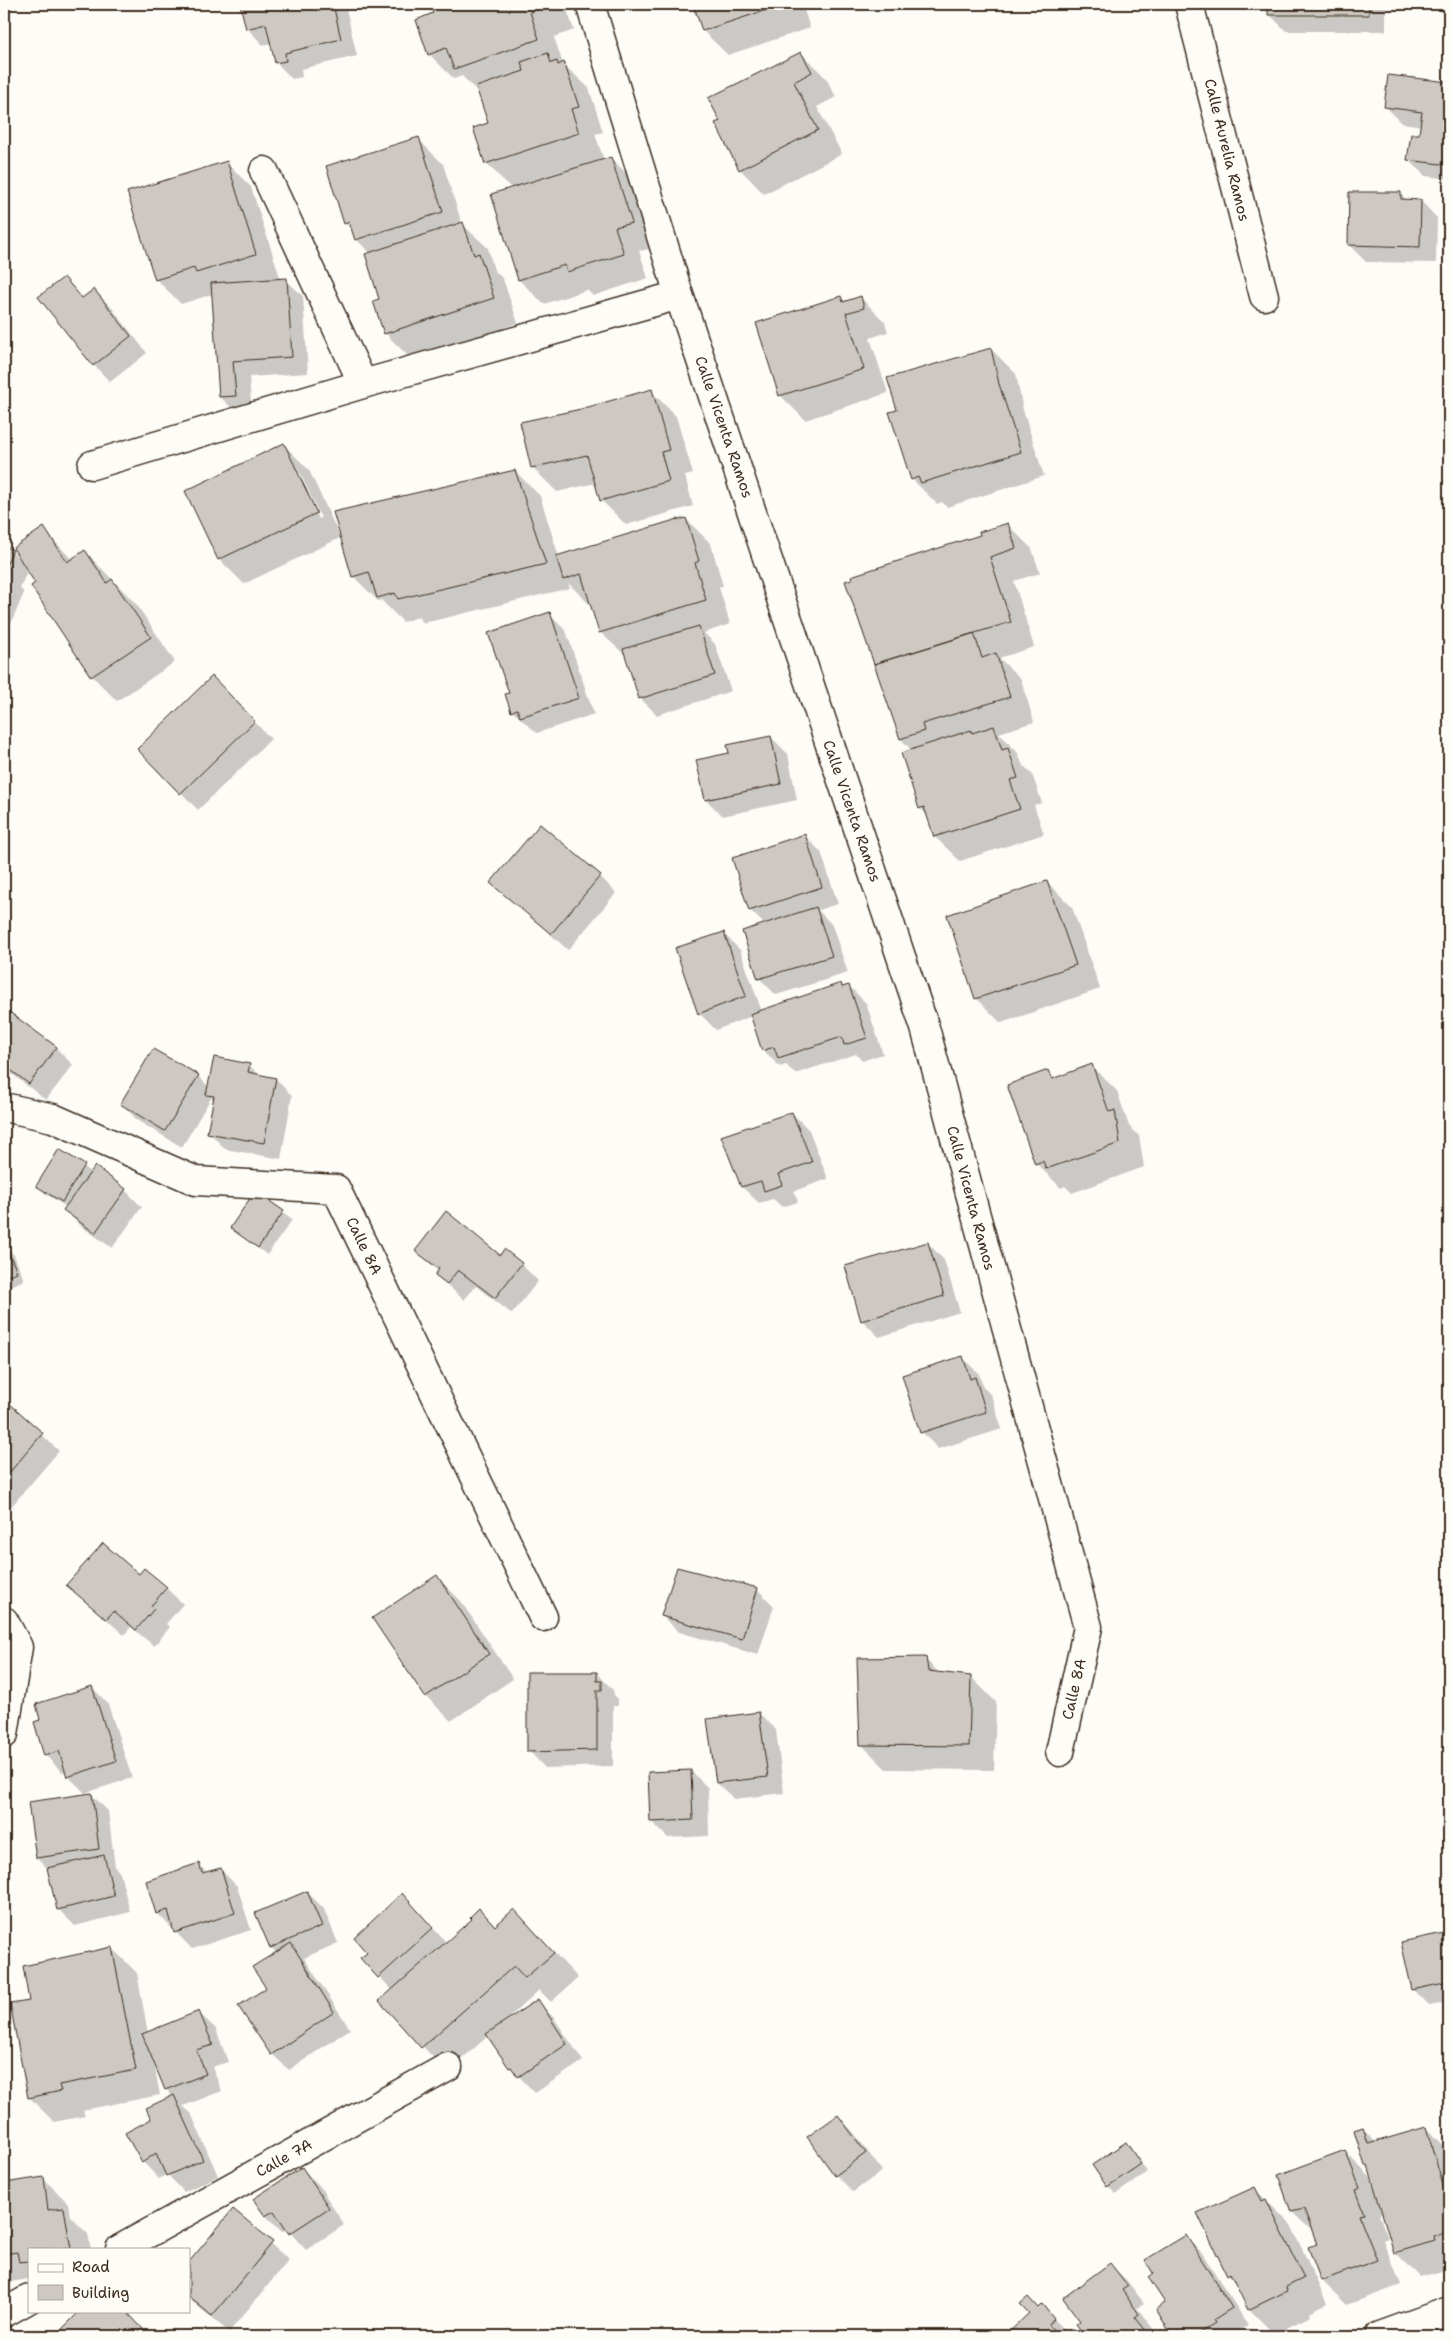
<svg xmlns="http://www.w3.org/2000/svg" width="1453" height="2340" viewBox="0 0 1453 2340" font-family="'Shantell Sans',sans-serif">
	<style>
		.shadow { fill: #0003; fill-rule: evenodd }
		.building { fill: #cdc8c2; stroke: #3b2a1e }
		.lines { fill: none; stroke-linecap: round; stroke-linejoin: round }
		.minor-casing { stroke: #3b2a1e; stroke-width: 31 }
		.minor { stroke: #fdfcf7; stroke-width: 28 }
		.labels { text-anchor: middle; stroke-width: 5; stroke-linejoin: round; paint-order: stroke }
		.street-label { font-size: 15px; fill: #3b2a1e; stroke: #fdfcf7 }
	</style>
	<rect width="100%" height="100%" fill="#fdfcf7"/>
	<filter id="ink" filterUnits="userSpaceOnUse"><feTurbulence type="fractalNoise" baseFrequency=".02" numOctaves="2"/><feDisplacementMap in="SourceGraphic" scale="10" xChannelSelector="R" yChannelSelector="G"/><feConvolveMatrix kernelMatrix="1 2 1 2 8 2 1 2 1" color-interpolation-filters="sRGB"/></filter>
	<g filter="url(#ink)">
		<path class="shadow" d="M 241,4 L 345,4 L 357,56 L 301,69 L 302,77 L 292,79 L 276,62 L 271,43 L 263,45 L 247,28 Z
			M 431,4 L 565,4 L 574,30 L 554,37 L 563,64 L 589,88 L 603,132 L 595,134 L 604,160 L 611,158 L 636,183 L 656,248 L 639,251 L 648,278 L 593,296 L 587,290 L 544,304 L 519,280 L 512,189 L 486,163 L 489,123 L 479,93 L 462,76 L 454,79 L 429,54 L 435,14 Z
			M 687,4 L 802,4 L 810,28 L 728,55 L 703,31 L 699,19 Z
			M 1269,4 L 1386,4 L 1386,31 L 1286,31 L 1269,14 Z
			M 801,53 L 826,78 L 836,97 L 817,107 L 842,154 L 764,194 L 740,169 L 722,122 Z
			M 1389,76 L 1449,84 L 1449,179 L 1425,176 L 1409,160 L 1420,136 L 1422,126 L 1402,123 L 1385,106 Z
			M 418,139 L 443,164 L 462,224 L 488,248 L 494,270 L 503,279 L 518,323 L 410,358 L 385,333 L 381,300 L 370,253 L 356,239 L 353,232 L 345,223 Z
			M 226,162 L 251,187 L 281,280 L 286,280 L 303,296 L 308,373 L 249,377 L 252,413 L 237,413 L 220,397 L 213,294 L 181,304 L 157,280 L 129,193 Z
			M 1400,194 L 1408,201 L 1421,201 L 1437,218 L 1436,263 L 1366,262 L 1349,245 Z
			M 64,279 L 83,299 L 94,290 L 111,307 L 147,353 L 110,382 L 94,365 Z
			M 841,297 L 846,302 L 860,297 L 885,322 L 888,332 L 870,338 L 888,393 L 805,420 L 780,395 Z
			M 991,349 L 1016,374 L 1023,410 L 1044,476 L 947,507 L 942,502 L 937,504 L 912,479 L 898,410 Z
			M 651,391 L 676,416 L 693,474 L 685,476 L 693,506 L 626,525 L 601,500 L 596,483 L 557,492 L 532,467 L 581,410 Z
			M 284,445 L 309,470 L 339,535 L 515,471 L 540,496 L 559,557 L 686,519 L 711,544 L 723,586 L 719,587 L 730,624 L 704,633 L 715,644 L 731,691 L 657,715 L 640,698 L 627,657 L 601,633 L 591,603 L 589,604 L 568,583 L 570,588 L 424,623 L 418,617 L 403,622 L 381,600 L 378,601 L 353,576 L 342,537 L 244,584 L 219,559 ZM 297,473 L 300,473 L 321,518 L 319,519 Z
			M 1007,524 L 1032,549 L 1040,573 L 1014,581 L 1034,647 L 999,658 L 1021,679 L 1034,722 L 999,733 L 1018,753 L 1022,764 L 1032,774 L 1042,803 L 1034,805 L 1044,834 L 960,861 L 935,837 L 929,817 L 920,808 L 912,751 L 901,739 L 847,581 L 982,536 Z
			M 44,529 L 72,560 L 85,552 L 110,577 L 137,605 L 175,662 L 117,701 L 92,676 L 32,586 L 37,583 L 28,569 L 20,588 L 24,593 L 4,640 L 4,547 L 12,551 L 20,560 Z
			M 549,614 L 566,631 L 594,714 L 537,733 L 512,711 L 510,694 Z
			M 229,695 L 271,739 L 198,810 L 139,749 Z
			M 771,737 L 788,754 L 797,800 L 723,816 L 706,800 L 730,754 Z
			M 805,836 L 821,852 L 838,904 L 818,910 L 832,925 L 848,973 L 776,995 L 759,978 L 765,925 L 750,910 Z
			M 600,876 L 616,893 L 568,950 L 492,882 Z
			M 1047,882 L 1072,907 L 1100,989 L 1001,1023 L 976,998 Z
			M 723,933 L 740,950 L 762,1012 L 841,985 L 844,988 L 849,986 L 866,1003 L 883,1054 L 862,1061 L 856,1054 L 795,1074 L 786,1065 L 780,1067 L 763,1050 L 752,1016 L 716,1030 L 699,1013 Z
			M 4,1010 L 56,1048 L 73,1065 L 46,1100 L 4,1068 Z
			M 249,1065 L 260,1076 L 276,1079 L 292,1096 L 281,1159 L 225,1149 L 209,1132 L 214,1101 L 211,1098 L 182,1147 L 138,1121 L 122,1104 L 198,1076 L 209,1087 Z
			M 1092,1066 L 1117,1091 L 1129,1126 L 1139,1136 L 1144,1167 L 1072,1193 L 1065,1186 L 1061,1188 L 1036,1163 L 1048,1072 L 1055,1079 Z
			M 792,1113 L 809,1130 L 828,1179 L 794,1191 L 798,1202 L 782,1207 L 773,1199 L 759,1203 L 742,1187 Z
			M 60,1151 L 84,1166 L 91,1173 L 95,1168 L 125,1190 L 142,1207 L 112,1248 L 81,1226 L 65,1210 L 66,1207 L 46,1194 L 38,1186 Z
			M 255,1192 L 292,1220 L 267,1255 L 231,1228 Z
			M 928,1243 L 944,1260 L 960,1312 L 879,1337 L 862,1320 Z
			M 6,1247 L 14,1255 L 24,1280 L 4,1289 L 4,1248 Z
			M 417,1251 L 501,1257 L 521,1264 L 538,1281 L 512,1314 L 476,1286 L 464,1300 L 436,1275 L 439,1272 Z
			M 962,1357 L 979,1374 L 983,1387 L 991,1395 L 1002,1429 L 938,1449 L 922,1432 Z
			M 10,1405 L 59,1451 L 4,1515 L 4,1412 Z
			M 678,1568 L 758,1590 L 774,1606 L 758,1655 L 679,1632 L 662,1616 Z
			M 436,1576 L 461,1601 L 513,1679 L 451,1721 L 426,1696 Z
			M 68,1585 L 166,1588 L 183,1604 L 166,1624 L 170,1627 L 154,1646 L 131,1627 L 124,1635 Z
			M 925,1659 L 940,1674 L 971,1677 L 996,1702 L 994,1770 L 886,1769 L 861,1744 Z
			M 597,1673 L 613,1690 L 614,1695 L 618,1699 L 618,1706 L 613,1706 L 613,1766 L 545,1768 L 529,1751 Z
			M 92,1687 L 108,1704 L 132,1778 L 85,1793 L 68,1776 L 66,1771 L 62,1772 L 45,1755 L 42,1721 Z
			M 759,1713 L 776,1730 L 784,1793 L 734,1799 L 717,1783 Z
			M 691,1771 L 708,1788 L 709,1836 L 668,1838 L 651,1821 Z
			M 91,1794 L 108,1811 L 115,1867 L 120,1873 L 130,1912 L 75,1926 L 58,1909 L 48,1869 L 37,1858 Z
			M 198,1864 L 207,1873 L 220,1869 L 237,1886 L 251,1930 L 192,1949 L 157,1913 Z
			M 307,1892 L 324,1909 L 338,1943 L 304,1958 L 350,2029 L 289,2070 L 272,2054 L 268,1988 L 277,1953 L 271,1948 L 256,1914 Z
			M 514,1910 L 578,1978 L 551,2002 L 539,1990 L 505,2021 L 506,2023 L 537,2001 L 554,2018 L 583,2061 L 535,2093 L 510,2067 L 488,2036 L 447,2072 L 381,2002 L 393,1991 L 362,1958 L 418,1912 L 447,1943 L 496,1927 Z
			M 1443,1934 L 1449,1941 L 1449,2002 L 1430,2006 L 1413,1989 Z
			M 112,1948 L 137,1973 L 148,2033 L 199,2013 L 216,2029 L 228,2062 L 212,2067 L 222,2091 L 183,2106 L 191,2113 L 218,2176 L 184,2192 L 167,2174 L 159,2179 L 143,2162 L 152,2120 L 173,2097 L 166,2089 L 154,2063 L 160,2095 L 83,2110 L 85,2116 L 54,2122 L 29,2097 L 31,2002 Z
			M 838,2116 L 854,2133 L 882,2171 L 853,2192 L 836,2175 Z
			M 1426,2128 L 1449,2152 L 1449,2269 L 1420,2277 L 1395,2252 L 1384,2213 L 1379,2215 L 1388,2238 L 1383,2240 L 1401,2285 L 1347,2305 L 1322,2281 L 1309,2248 L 1319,2244 L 1315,2234 L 1292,2212 L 1279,2176 L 1345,2152 L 1370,2177 L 1375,2190 L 1377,2189 L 1371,2171 L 1366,2165 L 1363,2129 L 1376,2143 Z
			M 1126,2144 L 1148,2172 L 1116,2194 L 1108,2186 Z
			M 302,2169 L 319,2185 L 344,2225 L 306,2250 L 287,2229 L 282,2232 L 265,2215 Z
			M 44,2179 L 68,2203 L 70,2216 L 88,2234 L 91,2249 L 29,2249 L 29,2279 L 4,2283 L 4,2185 Z
			M 1255,2189 L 1291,2225 L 1327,2303 L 1310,2312 L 1311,2316 L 1274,2334 L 1249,2309 L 1235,2281 L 1228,2274 Z
			M 233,2211 L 289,2260 L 229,2332 L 189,2299 L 189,2264 Z
			M 1186,2236 L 1202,2253 L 1248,2325 L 1230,2336 L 1174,2336 L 1157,2310 L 1167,2304 Z
			M 1110,2264 L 1127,2281 L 1144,2303 L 1137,2308 L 1155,2331 L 1151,2334 L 1153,2336 L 1087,2336 L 1078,2324 L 1082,2321 Z
			M 1041,2306 L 1071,2336 L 1007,2336 L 1031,2313 Z
			M 81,2311 L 124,2311 L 149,2336 L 56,2336 Z"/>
		<path class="building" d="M 240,4 L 333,4 L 341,39 L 285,53 L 286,61 L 275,63 L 266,24 L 246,29 Z
			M 430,4 L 550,4 L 550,5 L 530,12 L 539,39 L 454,69 L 446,48 L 428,55 L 416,20 L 433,13 Z
			M 686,4 L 785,4 L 702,31 L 694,6 L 687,8 Z
			M 1268,4 L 1369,4 L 1369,15 L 1268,15 Z
			M 801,52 L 812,72 L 794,82 L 818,130 L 739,170 L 715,123 L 720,121 L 708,98 Z
			M 548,53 L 551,63 L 557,61 L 558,65 L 564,62 L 579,107 L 571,109 L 579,133 L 485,164 L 473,128 L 488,123 L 476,87 L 524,71 L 521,62 Z
			M 1388,75 L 1449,82 L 1449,165 L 1407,160 L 1411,134 L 1419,134 L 1422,112 L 1384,107 Z
			M 419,137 L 443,212 L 355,240 L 349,222 L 344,224 L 326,166 Z
			M 611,157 L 632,223 L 615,227 L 624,254 L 567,272 L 565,265 L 518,280 L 491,194 Z
			M 227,161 L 256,254 L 196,273 L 194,268 L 155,280 L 127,192 Z
			M 1349,192 L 1401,192 L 1401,199 L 1421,200 L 1420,247 L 1348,245 Z
			M 463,222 L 474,255 L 479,253 L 494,298 L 384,334 L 373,301 L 379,299 L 365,254 Z
			M 64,277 L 82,298 L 94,289 L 131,336 L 93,366 L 38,297 Z
			M 287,278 L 292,357 L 233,361 L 236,396 L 219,397 L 211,283 Z
			M 841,296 L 843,302 L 861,296 L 864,308 L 846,313 L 864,369 L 779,396 L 756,323 Z
			M 991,348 L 999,384 L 1021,452 L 921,483 L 918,477 L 911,480 L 889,412 L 897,410 L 887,378 Z
			M 652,389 L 669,450 L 661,452 L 669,481 L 600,501 L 587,455 L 531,468 L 520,422 L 581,409 Z
			M 284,443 L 317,513 L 218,560 L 185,491 Z
			M 515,470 L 546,564 L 398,599 L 395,593 L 377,598 L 369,572 L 352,577 L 333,512 Z
			M 686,518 L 699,561 L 695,563 L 706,600 L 599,633 L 581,574 L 563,580 L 556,556 L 678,519 L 678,520 Z
			M 1008,523 L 1016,548 L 990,557 L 1011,622 L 874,664 L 845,581 L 852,579 L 851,576 L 980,535 L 979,532 Z
			M 44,527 L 67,562 L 85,550 L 107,583 L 112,579 L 151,637 L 91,677 L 31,586 L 35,583 L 13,548 Z
			M 4,546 L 13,550 L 4,570 Z
			M 550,612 L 579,698 L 520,717 L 517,709 L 511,712 L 505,694 L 509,693 L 488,633 Z
			M 699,626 L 715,675 L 639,699 L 623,649 Z
			M 974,633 L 982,658 L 996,653 L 1010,697 L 922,724 L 924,731 L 900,739 L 874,664 Z
			M 212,676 L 255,721 L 180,794 L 137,749 Z
			M 994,726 L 1002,750 L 1008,748 L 1018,778 L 1010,780 L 1020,809 L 934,837 L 924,807 L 919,809 L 901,753 L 971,730 L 972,733 Z
			M 771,736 L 781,784 L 705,800 L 696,760 L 729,753 L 727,745 Z
			M 540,824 L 601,875 L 551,934 L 490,883 Z
			M 805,834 L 822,887 L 749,911 L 732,858 Z
			M 1047,881 L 1076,965 L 975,999 L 947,915 Z
			M 816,907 L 832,956 L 758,979 L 742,931 Z
			M 724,932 L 746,996 L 698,1014 L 675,948 Z
			M 841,983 L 842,987 L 849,985 L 867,1038 L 844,1045 L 842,1037 L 778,1058 L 774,1047 L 762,1051 L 750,1014 Z
			M 4,1008 L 57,1047 L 29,1084 L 4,1065 Z
			M 153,1049 L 199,1075 L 165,1131 L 120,1104 Z
			M 214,1057 L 250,1064 L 248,1072 L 276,1078 L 264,1143 L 207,1133 L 214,1096 L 206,1095 Z
			M 1092,1064 L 1109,1112 L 1115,1110 L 1120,1143 L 1046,1169 L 1043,1161 L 1035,1164 L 1007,1085 L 1048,1070 L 1052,1079 Z
			M 792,1112 L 812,1162 L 778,1174 L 782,1185 L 764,1191 L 761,1181 L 741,1187 L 721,1136 Z
			M 59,1149 L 85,1165 L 62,1202 L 36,1186 Z
			M 95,1166 L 126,1189 L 95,1233 L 63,1210 Z
			M 255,1191 L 284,1211 L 258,1248 L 230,1228 Z
			M 446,1211 L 500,1255 L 504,1249 L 522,1263 L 495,1298 L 458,1270 L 447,1284 L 435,1275 L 439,1269 L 415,1251 Z
			M 928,1242 L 944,1296 L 861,1321 L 845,1266 Z
			M 6,1246 L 17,1272 L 4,1277 L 4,1247 Z
			M 963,1356 L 970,1379 L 975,1377 L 986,1412 L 920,1433 L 902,1375 Z
			M 9,1403 L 43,1433 L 4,1479 L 4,1410 Z
			M 103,1543 L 139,1574 L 144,1568 L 167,1587 L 151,1606 L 154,1609 L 136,1630 L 114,1611 L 106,1619 L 66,1585 Z
			M 677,1567 L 758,1588 L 742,1639 L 661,1616 Z
			M 437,1575 L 489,1654 L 425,1697 L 372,1618 Z
			M 926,1657 L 928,1671 L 971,1676 L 969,1746 L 860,1745 L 857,1658 Z
			M 527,1672 L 597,1672 L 597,1681 L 602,1681 L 602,1690 L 597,1690 L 597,1750 L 527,1752 Z
			M 92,1686 L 116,1761 L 67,1777 L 59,1751 L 44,1756 L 34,1722 L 40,1720 L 36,1704 Z
			M 759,1712 L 768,1777 L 716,1783 L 707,1719 Z
			M 691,1770 L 693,1820 L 650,1822 L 648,1772 Z
			M 92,1793 L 99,1849 L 36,1858 L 28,1802 Z
			M 104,1855 L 114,1896 L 57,1910 L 47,1868 Z
			M 199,1863 L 202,1873 L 221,1868 L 235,1913 L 174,1933 L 168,1910 L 156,1914 L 146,1881 Z
			M 307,1891 L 322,1926 L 270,1948 L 255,1913 Z
			M 402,1893 L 433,1928 L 378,1978 L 360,1958 L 367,1953 L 354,1938 Z
			M 479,1908 L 495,1926 L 514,1909 L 554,1953 L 525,1978 L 514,1966 L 421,2048 L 379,2001 L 472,1919 L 470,1917 Z
			M 1443,1933 L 1449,1959 L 1449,1982 L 1412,1990 L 1401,1942 Z
			M 291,1943 L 334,2012 L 271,2055 L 238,2006 L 266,1988 L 252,1967 Z
			M 112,1947 L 136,2070 L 59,2085 L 61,2091 L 28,2098 L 10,2004 L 29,2001 L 23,1966 Z
			M 538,1999 L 567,2044 L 518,2077 L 511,2067 L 509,2068 L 486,2034 Z
			M 199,2011 L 213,2045 L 196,2050 L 206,2074 L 165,2090 L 142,2034 Z
			M 174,2095 L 203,2160 L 166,2176 L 156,2153 L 142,2163 L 125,2133 L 151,2119 L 146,2108 Z
			M 838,2115 L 866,2153 L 835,2176 L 807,2137 Z
			M 1363,2127 L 1368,2144 L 1426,2127 L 1449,2206 L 1449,2233 L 1434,2237 L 1435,2241 L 1394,2253 L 1368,2166 L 1365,2166 L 1354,2130 Z
			M 1126,2142 L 1141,2164 L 1107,2187 L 1092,2165 Z
			M 1345,2150 L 1360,2188 L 1355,2190 L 1364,2214 L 1359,2215 L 1377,2260 L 1321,2281 L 1308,2247 L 1317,2244 L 1304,2209 L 1291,2212 L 1278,2175 Z
			M 302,2167 L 329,2208 L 289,2234 L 274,2211 L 265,2216 L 253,2199 Z
			M 44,2177 L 48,2210 L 64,2208 L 71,2249 L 29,2249 L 29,2261 L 19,2262 L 17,2252 L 4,2254 L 4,2183 Z
			M 1255,2187 L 1262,2201 L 1266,2199 L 1304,2278 L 1286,2287 L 1287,2291 L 1248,2310 L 1230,2273 L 1227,2275 L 1197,2213 Z
			M 233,2209 L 273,2242 L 212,2316 L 189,2297 L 189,2262 Z
			M 1186,2235 L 1232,2308 L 1213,2320 L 1215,2323 L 1195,2336 L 1172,2336 L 1156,2309 L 1165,2303 L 1148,2277 L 1153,2273 L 1145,2260 Z
			M 1110,2263 L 1128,2286 L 1122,2290 L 1139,2314 L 1135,2317 L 1150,2336 L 1085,2336 L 1076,2324 L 1080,2321 L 1063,2298 Z
			M 1028,2297 L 1038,2308 L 1042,2304 L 1054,2319 L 1049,2325 L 1059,2336 L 1005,2336 L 1029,2313 L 1020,2304 Z
			M 80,2311 L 126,2311 L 143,2329 L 136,2336 L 55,2336 Z"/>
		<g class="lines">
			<g class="minor-casing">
				<path id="minor" d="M 590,4 L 679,295 L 925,1028 L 1088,1627 L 1060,1752
					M 1189,4 L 1264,296
					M 264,171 L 363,384
					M 92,465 L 363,384 L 679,295
					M 4,1107 L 53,1118 L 196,1181 L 336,1189 L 543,1617
					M 4,1621 L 18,1647 L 4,1734
					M 120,2249 L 448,2067
					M 4,2313 L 29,2299
					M 1380,2336 L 1449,2311"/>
			</g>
			<use href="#minor" class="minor"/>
		</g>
	</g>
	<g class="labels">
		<g class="street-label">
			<text transform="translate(1227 150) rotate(76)" y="5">Calle Aurelia Ramos</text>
			<text transform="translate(724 427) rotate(71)" y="5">Calle Vicenta Ramos</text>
			<text transform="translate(852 811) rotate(71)" y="5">Calle Vicenta Ramos</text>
			<text transform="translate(971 1198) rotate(75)" y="5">Calle Vicenta Ramos</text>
			<text transform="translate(364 1246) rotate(64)" y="5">Calle 8A</text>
			<text transform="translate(1074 1689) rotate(-77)" y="5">Calle 8A</text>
			<text transform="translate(284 2158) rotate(-29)" y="5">Calle 7A</text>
		</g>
	</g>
	<rect width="1453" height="2340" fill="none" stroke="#fdfcf7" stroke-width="20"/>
	<rect x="10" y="10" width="1433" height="2320" fill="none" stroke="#3b2a1e" stroke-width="2" filter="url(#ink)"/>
	<rect x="28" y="2248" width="162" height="65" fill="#fdfcf7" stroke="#afa8a0"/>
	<rect x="38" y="2264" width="25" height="8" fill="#fdfcf7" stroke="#afa8a0"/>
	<text x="72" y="2272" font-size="15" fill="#3b2a1e">Road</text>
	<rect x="38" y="2285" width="25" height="15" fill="#cdc8c2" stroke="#afa8a0"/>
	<text x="72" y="2298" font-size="15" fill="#3b2a1e">Building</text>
</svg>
